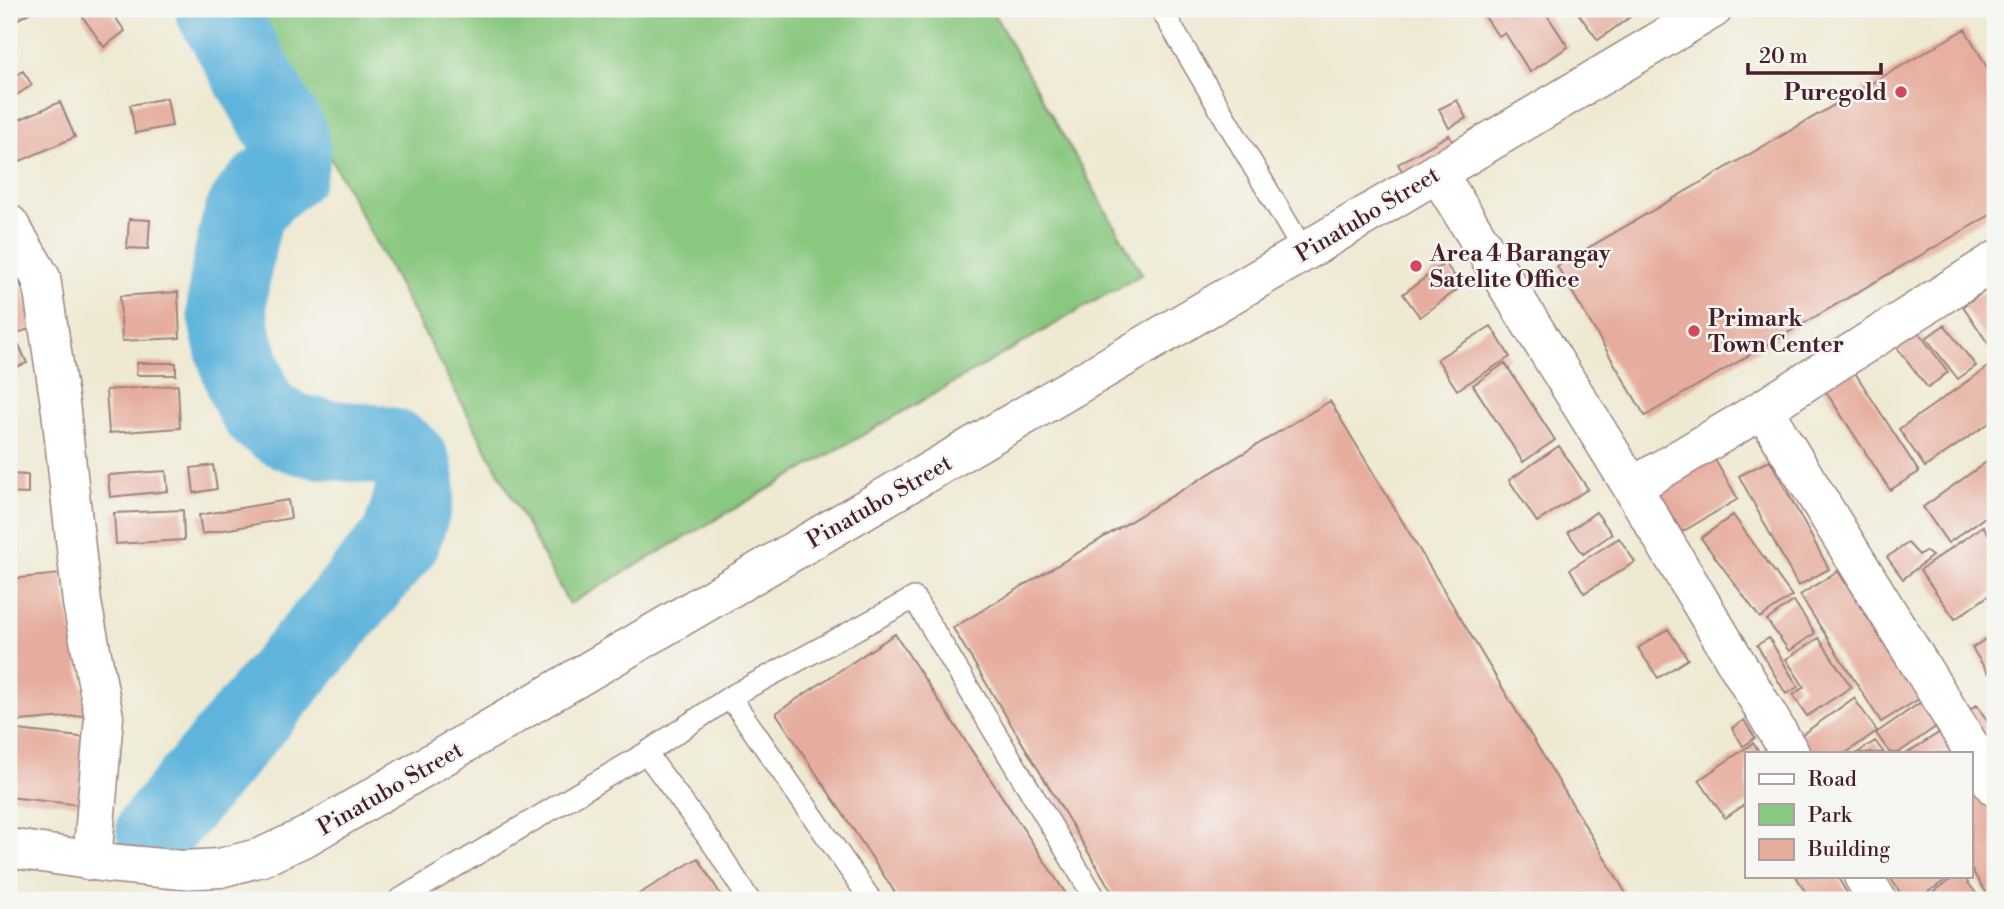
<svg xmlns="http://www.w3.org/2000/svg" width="2004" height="909" viewBox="0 0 2004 909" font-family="'Libre Bodoni',serif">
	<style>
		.green { fill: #89c87f; stroke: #6a7455; stroke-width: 2 }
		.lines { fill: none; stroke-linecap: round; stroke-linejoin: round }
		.river { stroke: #5fb4db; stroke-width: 80 }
		.building { fill: #e6ad9e }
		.service-casing { stroke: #9c847e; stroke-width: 24 }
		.minor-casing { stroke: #9c847e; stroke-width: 41 }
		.tertiary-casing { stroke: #9c847e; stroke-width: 41 }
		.service { stroke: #fff; stroke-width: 21 }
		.minor { stroke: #fff; stroke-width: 38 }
		.tertiary { stroke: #fff; stroke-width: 38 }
		.poi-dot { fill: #d1495b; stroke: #f6f6f2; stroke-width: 2.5 }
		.labels { text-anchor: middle; stroke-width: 5; stroke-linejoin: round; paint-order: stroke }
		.poi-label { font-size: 23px; font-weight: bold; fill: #4a1f2b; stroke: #f6f6f2; text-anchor: start }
		.street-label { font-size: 23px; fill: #4a1f2b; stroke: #f6f6f2 }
	</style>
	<rect width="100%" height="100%" fill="#f6f6f2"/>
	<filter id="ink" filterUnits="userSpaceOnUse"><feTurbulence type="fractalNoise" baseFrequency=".0143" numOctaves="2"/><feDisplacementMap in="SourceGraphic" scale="14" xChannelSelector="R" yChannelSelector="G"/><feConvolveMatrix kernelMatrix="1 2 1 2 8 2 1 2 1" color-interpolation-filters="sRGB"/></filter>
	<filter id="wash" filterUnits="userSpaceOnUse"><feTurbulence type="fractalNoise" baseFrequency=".00686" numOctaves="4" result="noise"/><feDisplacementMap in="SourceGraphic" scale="28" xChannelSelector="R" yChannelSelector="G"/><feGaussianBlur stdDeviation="1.57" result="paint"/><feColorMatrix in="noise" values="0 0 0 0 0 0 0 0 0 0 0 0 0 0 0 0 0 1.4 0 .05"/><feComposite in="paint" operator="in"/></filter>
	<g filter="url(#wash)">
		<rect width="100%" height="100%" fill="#eee9d2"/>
		<path class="green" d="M 251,9 L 991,9 L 1142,274 L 569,604 Z"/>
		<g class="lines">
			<path class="river" d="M 156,830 L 399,542 C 408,516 429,474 400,453 C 377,436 316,447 282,427 C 275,423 265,417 260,411 C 246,395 230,332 227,311 C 226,294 238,226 246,211 C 254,195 273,181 287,170 L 291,153 L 288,137 L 215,9"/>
		</g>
		<g id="blocks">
			<path class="building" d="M 9,9 L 36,9 L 13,22 L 9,16 Z
				M 93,9 L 109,9 L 125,31 L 104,47 L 82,16 Z
				M 1480,9 L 1543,9 L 1568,47 L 1530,72 L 1505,33 L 1498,36 Z
				M 1575,9 L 1641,9 L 1598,40 Z
				M 1965,29 L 1995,81 L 1995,212 L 1645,416 L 1557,266 Z
				M 23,71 L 32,85 L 9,100 L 9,80 Z
				M 167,98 L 172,126 L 135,133 L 130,105 Z
				M 1457,100 L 1466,118 L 1449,128 L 1439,109 Z
				M 60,102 L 75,137 L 16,163 L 9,144 L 9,124 Z
				M 1449,135 L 1457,150 L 1406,178 L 1398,164 Z
				M 129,219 L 150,220 L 148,249 L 127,248 Z
				M 1445,263 L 1462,286 L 1420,317 L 1403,294 Z
				M 19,279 L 35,327 L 9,336 L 9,282 Z
				M 1995,284 L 1995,354 L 1963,306 Z
				M 178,292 L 180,338 L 122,341 L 120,296 Z
				M 1913,325 L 1948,372 L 1928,388 L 1892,341 Z
				M 1944,325 L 1976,366 L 1958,379 L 1926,338 Z
				M 1491,326 L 1510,357 L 1457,390 L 1437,359 Z
				M 19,345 L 27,363 L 9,370 L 9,349 Z
				M 1846,359 L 1919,472 L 1890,490 L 1817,378 Z
				M 1995,362 L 1995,419 L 1925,467 L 1899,429 Z
				M 137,363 L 176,363 L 176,375 L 136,375 Z
				M 1505,363 L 1555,440 L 1523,462 L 1473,385 Z
				M 178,385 L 180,428 L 109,433 L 106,390 Z
				M 1330,401 L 1630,900 L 1117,900 L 953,628 Z
				M 1559,446 L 1588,489 L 1537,522 L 1509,480 Z
				M 1711,453 L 1738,499 L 1682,532 L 1654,487 Z
				M 1995,456 L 1995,510 L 1948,543 L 1923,507 Z
				M 1770,460 L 1829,569 L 1798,586 L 1739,476 Z
				M 213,465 L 217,489 L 194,493 L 191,468 Z
				M 166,471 L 168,491 L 110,497 L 108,475 Z
				M 9,474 L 28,475 L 28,494 L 9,493 Z
				M 288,500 L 291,518 L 202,534 L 199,515 Z
				M 183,510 L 184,540 L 116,544 L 114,513 Z
				M 1596,512 L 1612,534 L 1583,554 L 1568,532 Z
				M 1733,515 L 1792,596 L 1760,618 L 1701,538 Z
				M 1983,526 L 1995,544 L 1995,591 L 1955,619 L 1920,570 Z
				M 1619,538 L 1635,562 L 1584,593 L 1570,569 Z
				M 1908,543 L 1919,555 L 1925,551 L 1932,556 L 1903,579 L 1887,557 Z
				M 1838,571 L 1919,699 L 1881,722 L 1800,595 Z
				M 61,574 L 88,715 L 9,722 L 9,579 Z
				M 1794,601 L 1815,633 L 1789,651 L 1767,620 Z
				M 1668,629 L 1688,659 L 1658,678 L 1638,648 Z
				M 1995,633 L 1995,669 L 1988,673 L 1972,648 Z
				M 895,634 L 1070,900 L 900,900 L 776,713 Z
				M 1769,638 L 1798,687 L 1786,694 L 1757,645 Z
				M 1819,638 L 1851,687 L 1807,716 L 1793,695 L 1804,687 L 1786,659 Z
				M 1854,698 L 1877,731 L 1846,753 L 1812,753 L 1800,736 Z
				M 1924,700 L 1940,724 L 1898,753 L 1890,753 L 1876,733 Z
				M 1977,705 L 1995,733 L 1995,745 L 1988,750 L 1963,714 Z
				M 1744,720 L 1755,738 L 1743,746 L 1732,728 Z
				M 9,729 L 88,738 L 80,805 L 9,797 Z
				M 1942,731 L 1956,753 L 1907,753 Z
				M 1875,741 L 1884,753 L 1857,753 Z
				M 1753,743 L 1760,753 L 1747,753 L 1747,803 L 1725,818 L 1699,780 Z
				M 1971,776 L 1995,814 L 1995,900 L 1991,900 L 1971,869 Z
				M 698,858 L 724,900 L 629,900 Z
				M 1796,876 L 1837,876 L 1851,900 L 1810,900 Z
				M 1889,876 L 1952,876 L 1915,900 L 1905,900 Z
				M 1956,876 L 1963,876 L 1981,900 L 1922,900 Z"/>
		</g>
	</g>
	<g filter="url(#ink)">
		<use href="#blocks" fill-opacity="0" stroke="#9c847e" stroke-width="2"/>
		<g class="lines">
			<g class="service-casing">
				<path id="service" d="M 1161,9 L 1304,252
					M 730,697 L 871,900
					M 646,753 L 716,848 L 749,900
					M 399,900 L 646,753 L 730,697 L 914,598 L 1096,900"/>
			</g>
			<g class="minor-casing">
				<path id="minor" d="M 1437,172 L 1632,487 L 1790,753
					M 9,224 L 41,278 L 61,411 L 82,603 L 104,717 L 92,861
					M 1763,409 L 1995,787
					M 1632,487 L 1763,409 L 1995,261
					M 1863,876 L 1877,900"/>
			</g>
			<g class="tertiary-casing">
				<path id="tertiary" d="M 9,848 L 108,863 L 182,870 L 220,868 L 262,857 L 307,836 L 1304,252 L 1713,9"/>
			</g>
			<use href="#service" class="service"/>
			<use href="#minor" class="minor"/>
			<use href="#tertiary" class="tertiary"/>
		</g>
	</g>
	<g class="poi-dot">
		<circle cx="1901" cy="92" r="7"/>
		<circle cx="1416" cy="266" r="7"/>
		<circle cx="1694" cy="331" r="7"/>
	</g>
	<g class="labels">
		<g class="poi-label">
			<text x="1887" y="100" text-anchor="end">Puregold</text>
			<text x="1430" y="261">Area 4 Barangay<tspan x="1430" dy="26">Satelite Office</tspan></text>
			<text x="1708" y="326">Primark<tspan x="1708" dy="26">Town Center</tspan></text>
		</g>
		<g class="street-label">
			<text transform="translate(1367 214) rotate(-31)" y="8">Pinatubo Street</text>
			<text transform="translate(879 501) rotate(-30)" y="8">Pinatubo Street</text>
			<text transform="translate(390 788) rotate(-30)" y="8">Pinatubo Street</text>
		</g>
	</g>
	<rect width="2004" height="909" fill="none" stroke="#f6f6f2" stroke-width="35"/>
	<rect x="1745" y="752" width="228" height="126" fill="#f6f6f2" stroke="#b1a0a2" stroke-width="2"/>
	<rect x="1759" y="774" width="35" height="10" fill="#ffffff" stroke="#b1a0a2" stroke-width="2"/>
	<text x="1808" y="786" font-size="21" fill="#4a1f2b">Road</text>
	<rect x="1759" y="804" width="35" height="21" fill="#89c87f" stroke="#b1a0a2" stroke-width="2"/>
	<text x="1808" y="822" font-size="21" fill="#4a1f2b">Park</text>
	<rect x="1759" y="839" width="35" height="21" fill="#e6ad9e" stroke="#b1a0a2" stroke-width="2"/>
	<text x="1808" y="856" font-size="21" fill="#4a1f2b">Building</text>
	<path d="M1748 63v10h133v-10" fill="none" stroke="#4a1f2b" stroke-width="3.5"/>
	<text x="1759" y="63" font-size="21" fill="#4a1f2b" stroke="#f6f6f2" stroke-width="5" paint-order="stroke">20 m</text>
</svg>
